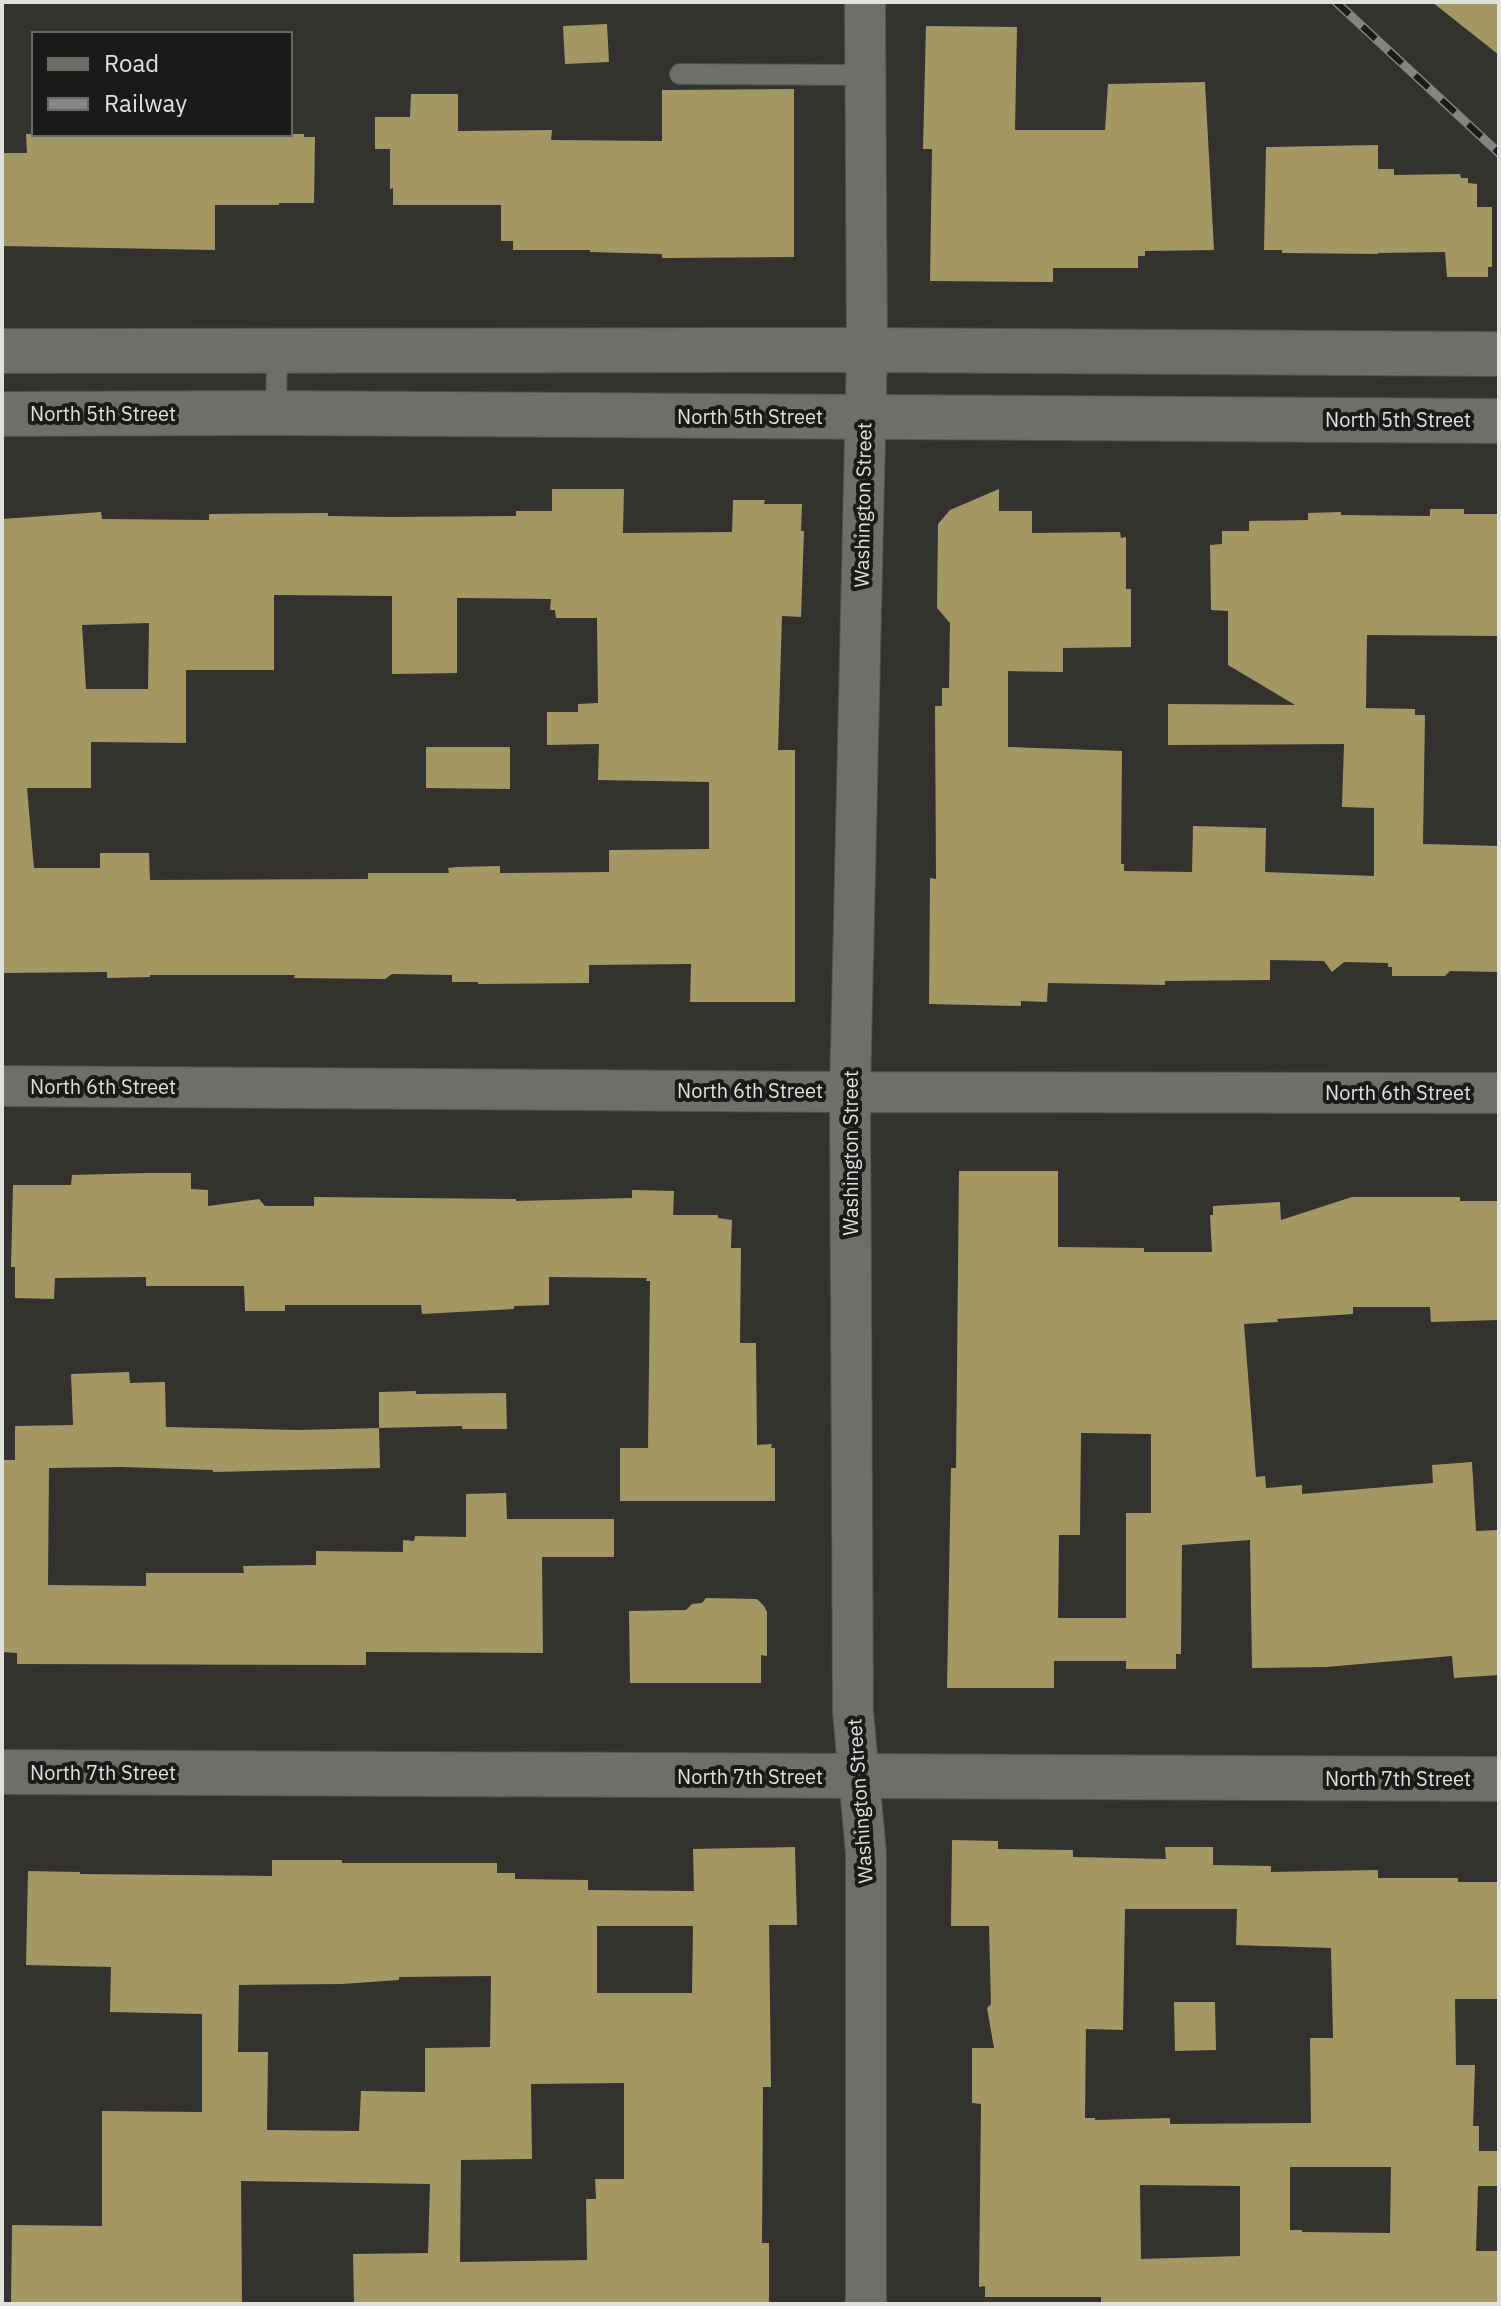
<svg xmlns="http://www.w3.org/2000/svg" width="1501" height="2306" viewBox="0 0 1501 2306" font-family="'IBM Plex Sans',sans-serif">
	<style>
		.building { fill: #a39864; fill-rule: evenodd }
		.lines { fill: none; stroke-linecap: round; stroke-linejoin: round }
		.service-casing { stroke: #51514f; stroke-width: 22 }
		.minor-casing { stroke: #51514f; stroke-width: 42 }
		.tertiary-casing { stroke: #51514f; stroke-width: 46 }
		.service { stroke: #6e6e6a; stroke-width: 20 }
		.minor { stroke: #6e6e6a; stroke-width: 40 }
		.tertiary { stroke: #6e6e6a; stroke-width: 44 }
		.rail-casing { stroke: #858482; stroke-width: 9 }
		.rail { stroke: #1a1a18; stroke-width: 6; stroke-dasharray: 18; stroke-linecap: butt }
		.labels { text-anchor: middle; stroke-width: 8; stroke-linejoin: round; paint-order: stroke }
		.street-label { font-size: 20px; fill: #e0e0de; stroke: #1a1a18 }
	</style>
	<rect width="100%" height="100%" fill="#33322f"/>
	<path class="building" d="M 1432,2 L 1499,2 L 1499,55 Z
		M 607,24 L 609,62 L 565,64 L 563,26 Z
		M 926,26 L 1017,27 L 1015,130 L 1105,130 L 1108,84 L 1205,82 L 1214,250 L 1145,251 L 1145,256 L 1138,256 L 1138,268 L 1053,268 L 1053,282 L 930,281 L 932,149 L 923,149 Z
		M 794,89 L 794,257 L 662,258 L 662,254 L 590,252 L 590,250 L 513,250 L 513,241 L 501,241 L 501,205 L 393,205 L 393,188 L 390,189 L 390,149 L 375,149 L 375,117 L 410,117 L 411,94 L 458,94 L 458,131 L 552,130 L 551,140 L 662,141 L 662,90 Z
		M 26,134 L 304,134 L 304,137 L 315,137 L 314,203 L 279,203 L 279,205 L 215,205 L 215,250 L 2,246 L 2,153 L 27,153 Z
		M 1378,145 L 1378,169 L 1394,169 L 1394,175 L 1460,174 L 1461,178 L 1468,178 L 1468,183 L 1477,184 L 1477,207 L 1492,207 L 1492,267 L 1488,267 L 1488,277 L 1447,277 L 1445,252 L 1378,253 L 1378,254 L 1282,253 L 1282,250 L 1264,250 L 1266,147 Z
		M 552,489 L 624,489 L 623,533 L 732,532 L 733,500 L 765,500 L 764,504 L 802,504 L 801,531 L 804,531 L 801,617 L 782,616 L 778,750 L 795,750 L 795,1002 L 690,1002 L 691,964 L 589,965 L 589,983 L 478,984 L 478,982 L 452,982 L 452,975 L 392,974 L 385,979 L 294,978 L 295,975 L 150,975 L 150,977 L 107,978 L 107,972 L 2,973 L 2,519 L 101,512 L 102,519 L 209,520 L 209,514 L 328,513 L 328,516 L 392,517 L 516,516 L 516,511 L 552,511 ZM 274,595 L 392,596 L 392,674 L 457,673 L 457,598 L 551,599 L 550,610 L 555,610 L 556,618 L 597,618 L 598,703 L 578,704 L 578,712 L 547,712 L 547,745 L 599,744 L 598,780 L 709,782 L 709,849 L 609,850 L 609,872 L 500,873 L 500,866 L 456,867 L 448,868 L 449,873 L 368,873 L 368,879 L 150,880 L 149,853 L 100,853 L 100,868 L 34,868 L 27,788 L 91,788 L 91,742 L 186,743 L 186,670 L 274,670 ZM 149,623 L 148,689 L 86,689 L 82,625 Z
		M 999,489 L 999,511 L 1032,511 L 1032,533 L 1120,532 L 1121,538 L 1126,537 L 1126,589 L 1131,589 L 1131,647 L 1063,648 L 1063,672 L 1008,671 L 1008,747 L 1122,751 L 1121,864 L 1124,864 L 1124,871 L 1192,872 L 1193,826 L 1266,828 L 1265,872 L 1374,876 L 1374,808 L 1342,807 L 1344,744 L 1168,745 L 1168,704 L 1295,705 L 1228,665 L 1228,611 L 1211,610 L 1210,545 L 1222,544 L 1222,531 L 1249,531 L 1249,521 L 1308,520 L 1308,513 L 1341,512 L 1341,515 L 1430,516 L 1430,509 L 1464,509 L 1464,514 L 1499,514 L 1499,636 L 1367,635 L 1366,708 L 1415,709 L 1415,715 L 1425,715 L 1423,844 L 1499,846 L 1499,972 L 1450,971 L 1445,976 L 1392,976 L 1392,967 L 1388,967 L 1388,963 L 1344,962 L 1332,972 L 1324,961 L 1270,960 L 1270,980 L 1165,981 L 1165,985 L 1048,983 L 1047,1002 L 1021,1001 L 1021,1006 L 929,1004 L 930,878 L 936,879 L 935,706 L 942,706 L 942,688 L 949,688 L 950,623 L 937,608 L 938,524 L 950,510 Z
		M 426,747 L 510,747 L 510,789 L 426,788 Z
		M 959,1171 L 1058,1171 L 1058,1247 L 1144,1248 L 1144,1252 L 1212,1252 L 1210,1215 L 1213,1215 L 1213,1206 L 1280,1202 L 1281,1220 L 1352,1197 L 1460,1197 L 1460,1201 L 1499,1201 L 1499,1320 L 1431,1322 L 1430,1307 L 1353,1307 L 1353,1314 L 1277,1319 L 1278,1322 L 1244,1324 L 1256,1477 L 1265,1476 L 1266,1488 L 1302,1485 L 1302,1494 L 1433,1483 L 1432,1465 L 1472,1462 L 1476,1531 L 1499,1530 L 1499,1675 L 1454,1678 L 1452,1656 L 1326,1667 L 1252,1668 L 1250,1540 L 1182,1545 L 1181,1654 L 1176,1654 L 1176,1669 L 1126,1669 L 1126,1661 L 1054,1661 L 1054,1688 L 947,1688 L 951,1468 L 956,1468 ZM 1081,1433 L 1151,1434 L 1151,1513 L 1126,1513 L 1126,1618 L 1058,1618 L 1059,1535 L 1080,1535 Z
		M 146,1173 L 191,1173 L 191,1189 L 208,1190 L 208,1206 L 259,1199 L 265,1206 L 314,1206 L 314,1197 L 516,1199 L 516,1201 L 632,1198 L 632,1190 L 674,1191 L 673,1215 L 718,1215 L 718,1218 L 732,1220 L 731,1248 L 741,1248 L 740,1343 L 756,1343 L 757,1445 L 772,1444 L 771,1448 L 775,1448 L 775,1501 L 620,1501 L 620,1448 L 648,1448 L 650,1281 L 646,1281 L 647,1278 L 549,1277 L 549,1305 L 514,1306 L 514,1309 L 422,1314 L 421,1305 L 285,1305 L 285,1311 L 245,1311 L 244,1286 L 146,1286 L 146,1277 L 55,1278 L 54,1299 L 15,1298 L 15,1267 L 11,1267 L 13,1185 L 71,1185 L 72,1175 Z
		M 129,1372 L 130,1383 L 165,1382 L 166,1427 L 298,1430 L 379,1428 L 380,1468 L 213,1472 L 213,1470 L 121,1467 L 49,1468 L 48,1585 L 146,1586 L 146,1573 L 244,1573 L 243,1566 L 316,1565 L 316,1551 L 403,1552 L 403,1540 L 414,1541 L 415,1536 L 466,1537 L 466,1494 L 506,1493 L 507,1519 L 614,1519 L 614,1557 L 542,1557 L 543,1653 L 366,1652 L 366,1665 L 17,1664 L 17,1653 L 2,1652 L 2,1460 L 15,1460 L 15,1426 L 73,1425 L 71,1374 Z
		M 416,1391 L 416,1394 L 506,1393 L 507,1429 L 462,1429 L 462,1426 L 379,1428 L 379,1392 Z
		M 706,1598 L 757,1599 L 764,1606 L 767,1612 L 767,1656 L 761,1655 L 761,1683 L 630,1683 L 629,1611 L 686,1610 L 692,1604 L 702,1603 Z
		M 952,1840 L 998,1841 L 998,1849 L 1073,1850 L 1073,1857 L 1166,1859 L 1165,1847 L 1213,1847 L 1213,1865 L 1271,1866 L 1271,1872 L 1378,1870 L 1378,1878 L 1458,1878 L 1458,1882 L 1499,1882 L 1499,1999 L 1455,1999 L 1456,2065 L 1475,2065 L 1473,2126 L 1479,2126 L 1479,2151 L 1499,2151 L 1499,2186 L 1478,2186 L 1476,2251 L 1499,2251 L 1499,2304 L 1101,2304 L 1101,2297 L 985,2297 L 985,2286 L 979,2287 L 981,2104 L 972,2103 L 972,2048 L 994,2048 L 987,2008 L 991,2004 L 989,1926 L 951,1926 ZM 1125,1909 L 1237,1909 L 1236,1945 L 1331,1948 L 1333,2038 L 1310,2038 L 1311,2123 L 1170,2124 L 1170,2118 L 1095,2120 L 1095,2118 L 1085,2118 L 1086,2029 L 1123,2030 ZM 1290,2167 L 1391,2167 L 1390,2233 L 1302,2232 L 1302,2230 L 1290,2230 ZM 1140,2185 L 1240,2186 L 1240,2256 L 1141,2259 Z
		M 795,1847 L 797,1925 L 769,1925 L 771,2087 L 763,2087 L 762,2243 L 769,2243 L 769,2304 L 354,2304 L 353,2254 L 428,2253 L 430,2184 L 241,2181 L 242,2304 L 11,2304 L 12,2225 L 102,2226 L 102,2111 L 202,2112 L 202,2014 L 110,2012 L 111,1967 L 26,1965 L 28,1871 L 80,1872 L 80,1874 L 272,1876 L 272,1860 L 342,1860 L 342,1863 L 497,1863 L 497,1873 L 515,1873 L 515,1879 L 588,1880 L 588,1890 L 694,1891 L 693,1849 ZM 597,1926 L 693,1926 L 692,1993 L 597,1993 ZM 491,1976 L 490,2047 L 425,2048 L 425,2092 L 361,2091 L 359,2131 L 267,2130 L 268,2052 L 238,2052 L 239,1985 L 342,1984 L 399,1980 L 399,1977 ZM 624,2083 L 624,2179 L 595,2179 L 596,2199 L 586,2199 L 587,2260 L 460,2262 L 461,2160 L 532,2159 L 531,2084 Z
		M 1174,2002 L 1215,2002 L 1216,2050 L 1175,2051 Z"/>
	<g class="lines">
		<g class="service-casing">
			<path id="service" d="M 680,74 L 865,75
				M 276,413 L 277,351"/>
		</g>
		<g class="minor-casing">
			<path id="minor" d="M 865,2 L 867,350 L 850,1092 L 853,1712 L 866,1853 L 866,2304
				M 2,1086 L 850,1092 L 1499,1093"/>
		</g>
		<g class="tertiary-casing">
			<path id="tertiary" d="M 2,351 L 867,350 L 1499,354
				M 2,414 L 276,413 L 1499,421
				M 2,1772 L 1499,1779"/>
		</g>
		<use href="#service" class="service"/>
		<use href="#minor" class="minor"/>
		<use href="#tertiary" class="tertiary"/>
		<g class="rail-casing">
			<path id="rail" d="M 1336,2 L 1499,153"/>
		</g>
		<use href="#rail" class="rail"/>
	</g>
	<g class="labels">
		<g class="street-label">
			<text x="103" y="421">North 5th Street</text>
			<text x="750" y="424">North 5th Street</text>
			<text x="1398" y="427">North 5th Street</text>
			<text transform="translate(863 505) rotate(-89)" y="7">Washington Street</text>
			<text x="103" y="1094">North 6th Street</text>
			<text x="750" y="1098">North 6th Street</text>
			<text x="1398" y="1100">North 6th Street</text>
			<text transform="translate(851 1153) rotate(-90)" y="7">Washington Street</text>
			<text x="103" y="1780">North 7th Street</text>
			<text x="750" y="1784">North 7th Street</text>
			<text x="1398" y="1786">North 7th Street</text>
			<text transform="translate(860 1801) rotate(-94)" y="7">Washington Street</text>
		</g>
	</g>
	<rect width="1501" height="2306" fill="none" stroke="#e0e0de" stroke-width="8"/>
	<rect x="32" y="32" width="260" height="104" fill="#1a1a18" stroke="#696967" stroke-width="2"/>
	<rect x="48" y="58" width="40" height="12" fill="#6e6e6a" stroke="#696967" stroke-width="2"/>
	<text x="104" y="72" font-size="24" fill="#e0e0de">Road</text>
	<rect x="48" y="98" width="40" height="12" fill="#858482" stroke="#696967" stroke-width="2"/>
	<text x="104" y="112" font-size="24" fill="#e0e0de">Railway</text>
</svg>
